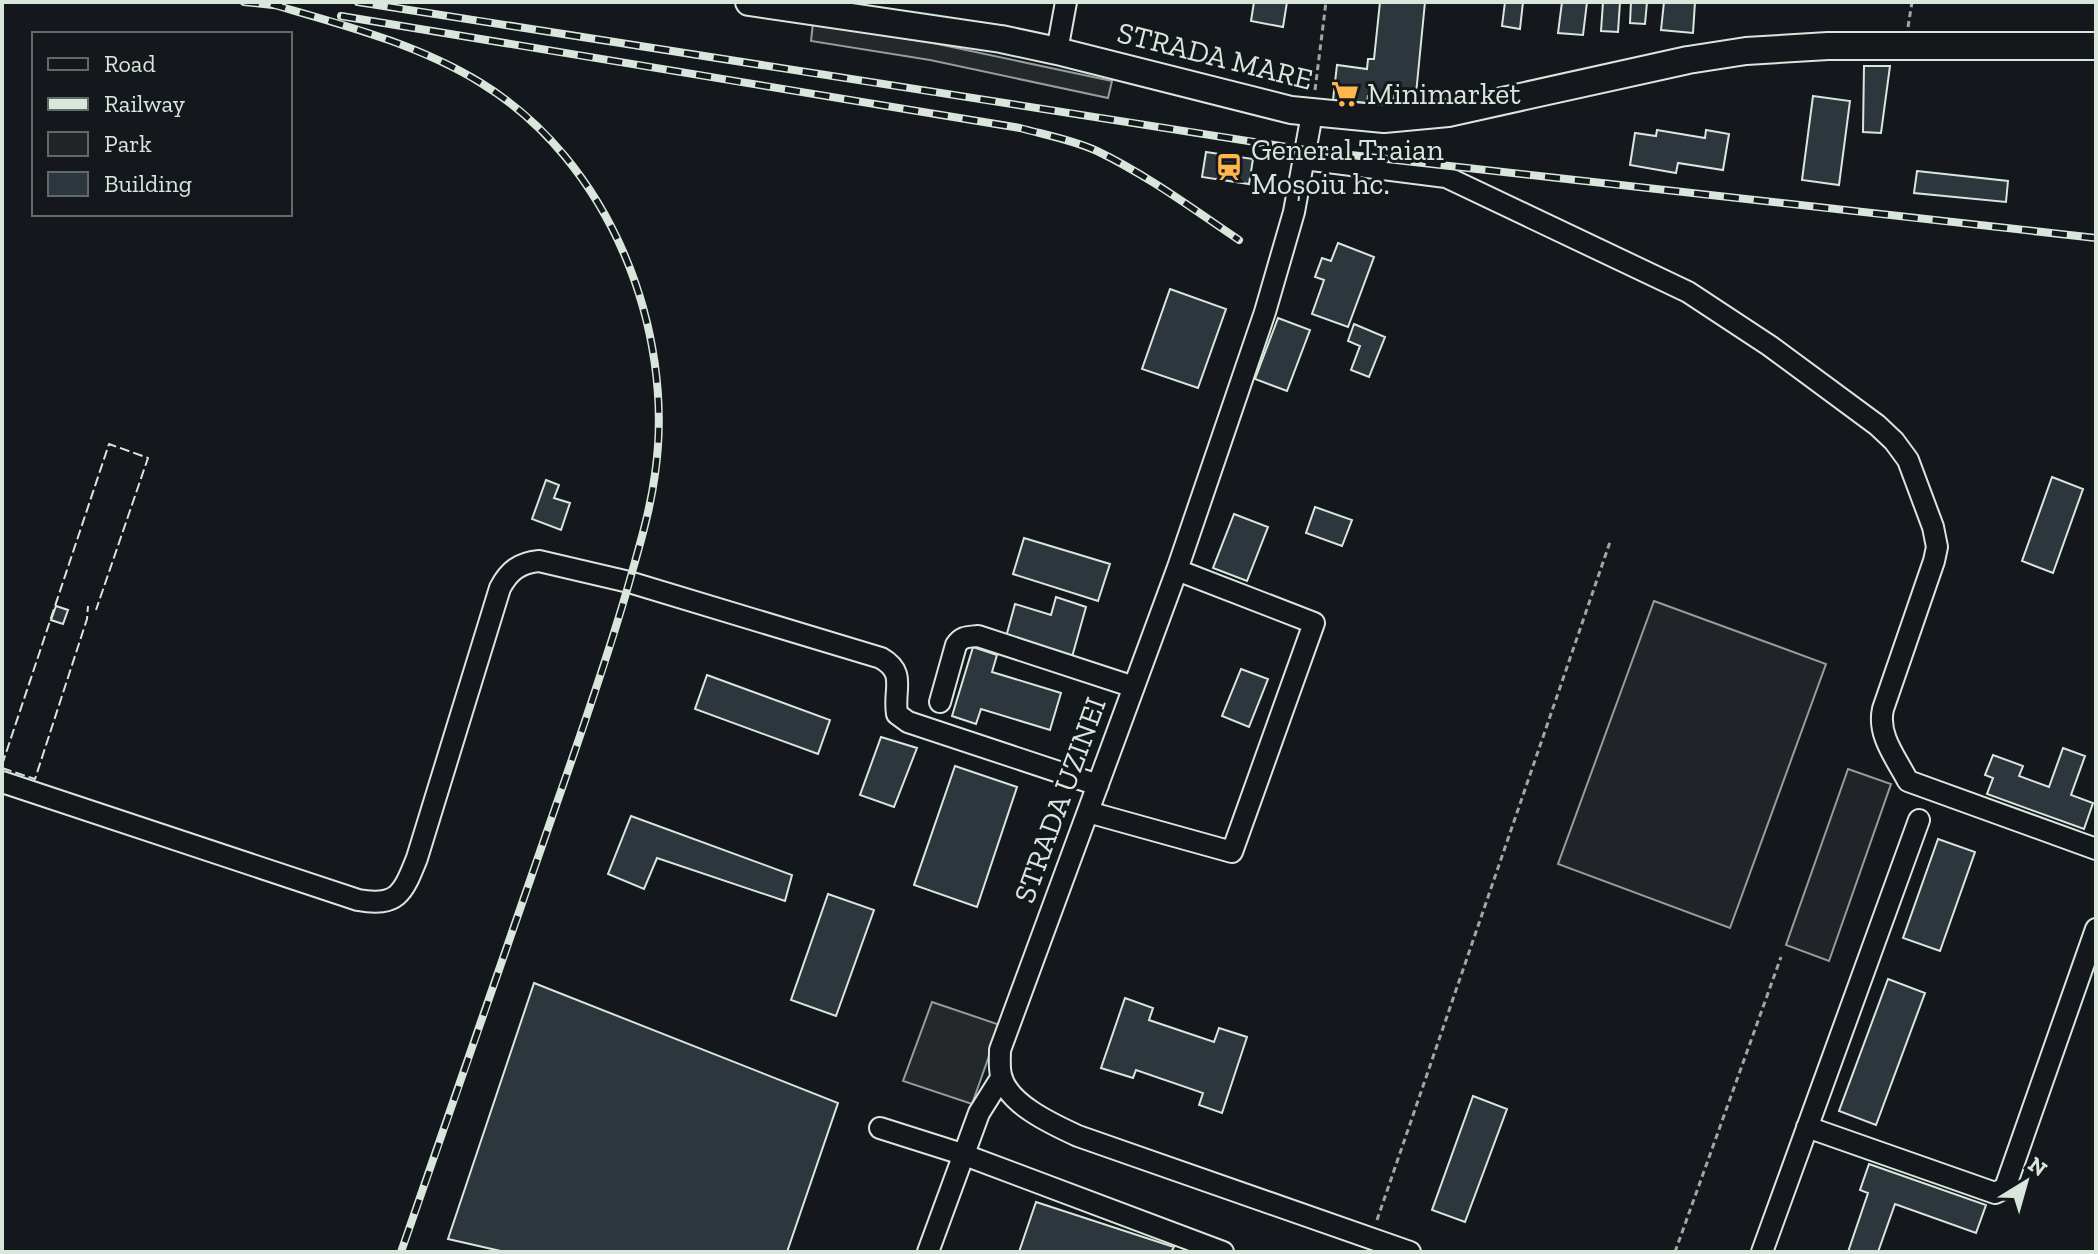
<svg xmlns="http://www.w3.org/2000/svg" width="2098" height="1254" viewBox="0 0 2098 1254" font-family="'Zilla Slab',serif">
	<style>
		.green { fill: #202428; stroke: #939e99; stroke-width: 2 }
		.parking { fill: #24282b; stroke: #939e99; stroke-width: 2 }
		.building { fill: #2c363c; stroke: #d8e6dc; stroke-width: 2 }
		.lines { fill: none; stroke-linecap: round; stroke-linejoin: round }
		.minor-casing { stroke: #d8e6dc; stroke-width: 24 }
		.major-casing { stroke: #d8e6dc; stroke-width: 30 }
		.path { stroke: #9da8a2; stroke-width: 3; stroke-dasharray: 6 4; stroke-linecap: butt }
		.minor { stroke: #14181c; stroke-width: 20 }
		.major { stroke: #14181c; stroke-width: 26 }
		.rail-casing { stroke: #d8e6dc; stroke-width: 8 }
		.rail { stroke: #14181c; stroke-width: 5; stroke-dasharray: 15; stroke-linecap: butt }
		.fence { stroke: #d8e6dc; stroke-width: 2; stroke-dasharray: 10 4; stroke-linecap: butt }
		.labels { text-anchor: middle; stroke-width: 6; stroke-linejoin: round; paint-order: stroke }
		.street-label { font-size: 30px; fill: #d8e6dc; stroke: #14181c }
		.poi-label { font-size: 30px; fill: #d8e6dc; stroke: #14181c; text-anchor: start }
	</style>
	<rect width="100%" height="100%" fill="#14181c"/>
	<path class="green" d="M 1654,601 L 1826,664 L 1730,928 L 1558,864 Z
		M 1848,769 L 1891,784 L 1829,961 L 1786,945 Z"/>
	<path class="parking" d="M 813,23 L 933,43 L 1112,81 L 1108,98 L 930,60 L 811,41 Z
		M 932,1002 L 1000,1025 L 972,1104 L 903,1081 Z"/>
	<path class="building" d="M 1254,2 L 1287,2 L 1283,27 L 1251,21 Z
		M 1380,2 L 1425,2 L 1416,94 L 1395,92 L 1394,99 L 1368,96 L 1367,103 L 1333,100 L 1337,65 L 1367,69 L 1368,59 L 1374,59 Z
		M 1505,2 L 1523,2 L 1520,29 L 1502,26 Z
		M 1562,2 L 1587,2 L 1583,35 L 1558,33 Z
		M 1603,2 L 1620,2 L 1618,32 L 1601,31 Z
		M 1631,2 L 1647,2 L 1645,24 L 1630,23 Z
		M 1664,2 L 1695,2 L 1693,33 L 1661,30 Z
		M 1864,66 L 1890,66 L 1881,133 L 1863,132 Z
		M 1813,96 L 1850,101 L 1839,185 L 1802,180 Z
		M 1657,130 L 1705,138 L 1706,130 L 1729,134 L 1723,170 L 1678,163 L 1676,173 L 1630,165 L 1635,133 L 1656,136 Z
		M 1206,152 L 1253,159 L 1249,184 L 1202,177 Z
		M 1917,171 L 2008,181 L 2006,202 L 1914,193 Z
		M 1338,243 L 1374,257 L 1348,327 L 1312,314 L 1324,280 L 1315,277 L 1322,258 L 1331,261 Z
		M 1170,289 L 1226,309 L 1198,388 L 1142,369 Z
		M 1278,318 L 1310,330 L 1287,391 L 1255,379 Z
		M 1354,324 L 1385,337 L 1369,377 L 1351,370 L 1360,346 L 1348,341 Z
		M 2052,477 L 2083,489 L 2053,573 L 2022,561 Z
		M 546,480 L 559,485 L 554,498 L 570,503 L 561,530 L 532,519 Z
		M 1315,507 L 1352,520 L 1342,546 L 1306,533 Z
		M 1234,514 L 1268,527 L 1247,581 L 1213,568 Z
		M 1024,538 L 1110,564 L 1098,601 L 1013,574 Z
		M 1056,597 L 1086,607 L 1072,657 L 1006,637 L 1015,604 L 1051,615 Z
		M 56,606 L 68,610 L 63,624 L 51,620 Z
		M 973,647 L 997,655 L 992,672 L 1061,693 L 1050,730 L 981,709 L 976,724 L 952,716 Z
		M 1241,669 L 1268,679 L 1249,727 L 1222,716 Z
		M 707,675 L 830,720 L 818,754 L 695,709 Z
		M 881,737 L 917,748 L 894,807 L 860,795 Z
		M 2063,748 L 2085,756 L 2071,795 L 2093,803 L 2084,829 L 1987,794 L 1993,778 L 1985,775 L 1993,755 L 2023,766 L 2019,776 L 2049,787 Z
		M 955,766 L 1017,787 L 977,907 L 914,885 Z
		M 631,816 L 792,875 L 785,901 L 657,858 L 644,889 L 608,874 Z
		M 1938,839 L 1975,852 L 1940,951 L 1903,938 Z
		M 828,894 L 874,910 L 836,1016 L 791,1000 Z
		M 1888,979 L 1925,993 L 1876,1125 L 1839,1111 Z
		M 534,983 L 838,1103 L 787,1252 L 505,1252 L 448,1239 Z
		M 1125,998 L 1153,1008 L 1149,1020 L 1214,1042 L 1219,1028 L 1247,1037 L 1222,1113 L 1199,1105 L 1203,1093 L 1136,1070 L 1133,1078 L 1101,1068 Z
		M 1473,1096 L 1507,1109 L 1465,1222 L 1432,1210 Z
		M 1869,1164 L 1986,1205 L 1976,1233 L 1895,1204 L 1878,1252 L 1848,1252 L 1868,1193 L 1860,1190 Z
		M 1036,1202 L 1174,1247 L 1171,1252 L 1019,1252 Z"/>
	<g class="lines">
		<g class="minor-casing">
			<path id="minor" d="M 1057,51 L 1066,2
				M 1312,114 L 1294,212 L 1265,312 L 1177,570 L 1000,1050 C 1000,1058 999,1067 1001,1075 C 1007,1104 1054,1125 1078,1136 L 1410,1252
				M 1304,159 L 1446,177 L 1688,292 L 1770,346 L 1877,425 L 1894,441 L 1908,460 L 1933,527 L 1937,547 L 1934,561 L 1883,709 C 1877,735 1896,758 1908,781 L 2096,849
				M 940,702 L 956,645 C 962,636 968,637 978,636 L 1134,687
				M 2,782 L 358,900 C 398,907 403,893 417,858 L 500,588 C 509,571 519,563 539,561 L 629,582 L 881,658 C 907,673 893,689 897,714 L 908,722 L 1098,785
				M 1088,812 L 1232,852 L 1314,623 L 1177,570
				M 1807,1127 L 1995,1193 L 2005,1188 L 2096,929
				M 880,1128 L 962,1154 L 1223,1252
				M 928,1252 L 979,1113 L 1001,1078
				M 1762,1252 L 1919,820"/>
		</g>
		<g class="major-casing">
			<path id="major" d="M 749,2 L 1001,39 L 1057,51 L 1291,110 L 1384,119 L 1448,113 L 1688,60 L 1746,51 L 1828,46 L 2096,46"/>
		</g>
		<path class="path" d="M 1908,27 L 1912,2
			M 1315,90 L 1326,2
			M 1377,1220 L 1610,542
			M 1675,1252 L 1781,957"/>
		<use href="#minor" class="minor"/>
		<use href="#major" class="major"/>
		<g class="rail-casing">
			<path id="rail" d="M 244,2 L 282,6
				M 358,2 L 1306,150 L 2096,238
				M 271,4 C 343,25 418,44 481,83 C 609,161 676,329 655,474 C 650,512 639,547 629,583 C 609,653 585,722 561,791 C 508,944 455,1098 401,1252
				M 341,16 L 1020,128 C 1046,135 1073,140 1097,151 C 1147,175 1193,209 1239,240"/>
		</g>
		<use href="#rail" class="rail"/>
		<path class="fence" d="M 2,765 L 109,444 L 148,458 L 96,610
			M 2,768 L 35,779 L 87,619 L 88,606"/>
	</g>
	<defs>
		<g id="supermarket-bare" transform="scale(2.16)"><path d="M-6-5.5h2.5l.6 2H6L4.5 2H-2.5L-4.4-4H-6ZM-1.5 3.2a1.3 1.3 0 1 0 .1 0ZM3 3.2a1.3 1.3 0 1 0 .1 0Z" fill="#ffb74d" stroke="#14181c" stroke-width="2.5" paint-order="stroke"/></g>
		<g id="station-bare" transform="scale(2.16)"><path d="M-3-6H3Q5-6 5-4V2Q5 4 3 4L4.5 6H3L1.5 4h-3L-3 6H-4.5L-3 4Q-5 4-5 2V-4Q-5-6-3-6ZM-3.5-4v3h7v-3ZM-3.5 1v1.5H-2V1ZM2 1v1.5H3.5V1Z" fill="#ffb74d" stroke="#14181c" stroke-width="2.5" paint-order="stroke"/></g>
	</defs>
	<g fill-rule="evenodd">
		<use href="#supermarket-bare" x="1345" y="94"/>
		<use href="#station-bare" x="1229" y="167"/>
	</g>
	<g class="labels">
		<g class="street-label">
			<text transform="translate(1215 56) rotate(14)" y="10">STRADA MARE</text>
			<text transform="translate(1060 800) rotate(-70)" y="10">STRADA UZINEI</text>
		</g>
		<g class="poi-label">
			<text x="1367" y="104">Minimarket</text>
			<text x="1251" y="160">General Traian<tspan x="1251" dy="34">Moșoiu hc.</tspan></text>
		</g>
	</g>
	<rect width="2098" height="1254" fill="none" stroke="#d8e6dc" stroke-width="8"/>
	<rect x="32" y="32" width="260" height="184" fill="#14181c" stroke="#626a69" stroke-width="2"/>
	<rect x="48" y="58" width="40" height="12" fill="#14181c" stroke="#626a69" stroke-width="2"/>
	<text x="104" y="72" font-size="24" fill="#d8e6dc">Road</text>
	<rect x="48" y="98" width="40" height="12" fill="#d8e6dc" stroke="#626a69" stroke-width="2"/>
	<text x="104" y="112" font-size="24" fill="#d8e6dc">Railway</text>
	<rect x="48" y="132" width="40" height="24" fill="#202428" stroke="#626a69" stroke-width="2"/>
	<text x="104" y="152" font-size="24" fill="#d8e6dc">Park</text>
	<rect x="48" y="172" width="40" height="24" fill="#2c363c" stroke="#626a69" stroke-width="2"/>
	<text x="104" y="192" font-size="24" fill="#d8e6dc">Building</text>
	<g transform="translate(2026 1182) rotate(37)" stroke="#14181c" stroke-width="6" paint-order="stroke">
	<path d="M0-6L14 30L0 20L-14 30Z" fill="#d8e6dc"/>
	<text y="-12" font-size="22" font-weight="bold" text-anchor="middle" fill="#d8e6dc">N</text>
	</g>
</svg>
